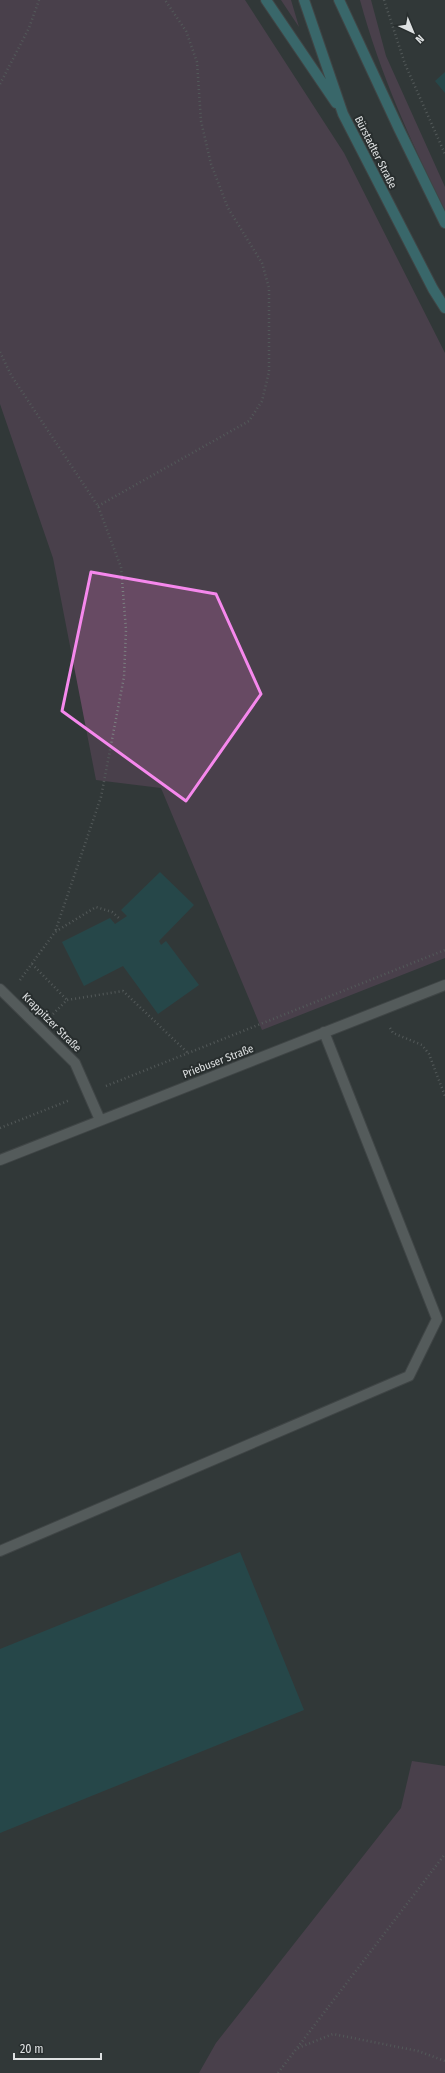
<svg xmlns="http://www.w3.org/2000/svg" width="445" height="2073" viewBox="0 0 445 2073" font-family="'Fira Sans Condensed',sans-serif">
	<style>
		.green { fill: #674a63 }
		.building { fill: #1a595e }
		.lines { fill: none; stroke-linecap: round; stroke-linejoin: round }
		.minor-casing { stroke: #515556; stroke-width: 12 }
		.major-casing { stroke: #515556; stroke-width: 12 }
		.path { stroke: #7b8080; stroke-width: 2.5; stroke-dasharray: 1 3; stroke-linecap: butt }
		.minor { stroke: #7f8586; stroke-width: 10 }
		.major { stroke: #44a0a6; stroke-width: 10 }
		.marked { fill: none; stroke: #f688ed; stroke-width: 3; stroke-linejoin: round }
		.labels { text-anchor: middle; stroke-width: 4; stroke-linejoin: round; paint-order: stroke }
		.street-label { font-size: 11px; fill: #dee1e2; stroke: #282e2e }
	</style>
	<rect width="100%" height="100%" fill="#323838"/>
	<path class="green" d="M 0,0 L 245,0 L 344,153 L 445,353 L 445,958 L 262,1030 L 161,788 L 96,780 L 53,558 L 0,404 Z
		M 281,0 L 291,0 L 299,27 Z
		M 360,0 L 371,0 L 386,56 L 445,187 L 445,210 C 411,142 380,74 360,0 Z
		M 412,1761 L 445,1766 L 445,2073 L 199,2073 L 216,2043 L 401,1808 Z"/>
	<path class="building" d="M 445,72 L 445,93 L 435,81 Z
		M 160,872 L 194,905 L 159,941 L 161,945 L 166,941 L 199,985 L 158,1014 L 123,966 L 84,986 L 62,942 L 110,918 L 115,924 L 127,916 L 121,910 Z
		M 240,1552 L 304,1710 L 0,1833 L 0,1649 Z"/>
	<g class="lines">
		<g class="minor-casing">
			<path id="minor" d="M 0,989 L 75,1063 L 100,1120
				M 0,1160 L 445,985
				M 0,1551 L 409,1376 L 437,1319 L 324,1032"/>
		</g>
		<g class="major-casing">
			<path id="major" d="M 266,0 L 336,103
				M 304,0 L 343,114 L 433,289 L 445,308
				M 339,0 L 399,129 L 445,223"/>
		</g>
		<path class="path" d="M 384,0 L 405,64 L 445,154
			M 0,84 L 29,28 L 39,0
			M 0,352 L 11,375 L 98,506 L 121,567 L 126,630 L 124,677 L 101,797 L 55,932
			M 98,506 L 249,421 L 262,401 L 269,372 L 269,288 L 262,263 L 228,208 L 211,164 L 201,121 L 197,62 L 186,31 L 165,0
			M 32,964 L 67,1000
			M 20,980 L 55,932 L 96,907 L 112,912 L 119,918
			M 53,1014 L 67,1000 L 123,991 L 188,1053
			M 390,1028 L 393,1033 L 422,1045 L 429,1054 L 445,1096
			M 106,1086 L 445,950
			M 0,1128 L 70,1100
			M 298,2048 L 333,2034 L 418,2051 L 445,2061
			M 278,2073 L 445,1854"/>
		<use href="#minor" class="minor"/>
		<use href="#major" class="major"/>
	</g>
	<path d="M0 0H445V2073H0ZM 91,572 L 216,594 L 261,694 L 186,801 L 62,711 Z" fill="#323838" fill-opacity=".55" fill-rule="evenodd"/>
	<path class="marked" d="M 91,572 L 216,594 L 261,694 L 186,801 L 62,711 Z"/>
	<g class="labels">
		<g class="street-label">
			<text transform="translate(376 152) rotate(63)" y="4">Bürstadter Straße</text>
			<text transform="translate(52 1022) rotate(45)" y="4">Krappitzer Straße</text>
			<text transform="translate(218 1061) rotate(-21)" y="4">Priebuser Straße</text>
		</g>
	</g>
	<g transform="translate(413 32) rotate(136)" stroke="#282e2e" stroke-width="3" paint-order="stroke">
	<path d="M0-3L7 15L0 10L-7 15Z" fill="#dee1e2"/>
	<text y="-6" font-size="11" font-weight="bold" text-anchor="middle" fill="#dee1e2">N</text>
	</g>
	<path d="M14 2053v6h87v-6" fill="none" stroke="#dee1e2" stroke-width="2"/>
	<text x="20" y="2053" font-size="12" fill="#dee1e2" stroke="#282e2e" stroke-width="3" paint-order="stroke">20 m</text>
</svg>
